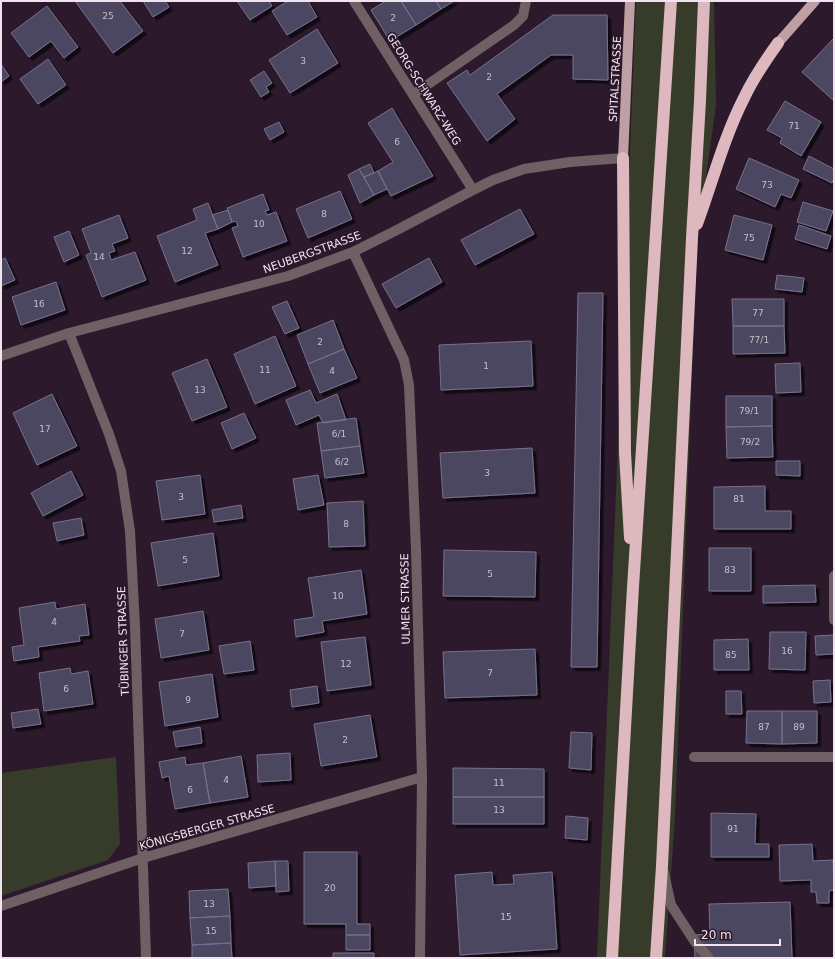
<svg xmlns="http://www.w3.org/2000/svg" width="835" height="959" viewBox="0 0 835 959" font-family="'DejaVu Sans',sans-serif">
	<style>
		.green { fill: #373b2a }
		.building { fill: #4b4761; stroke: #76718e; filter: url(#shadow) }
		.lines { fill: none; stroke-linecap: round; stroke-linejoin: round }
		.minor { stroke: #6f6063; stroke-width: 10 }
		.major { stroke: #bd9fa4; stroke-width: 10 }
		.highway { stroke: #ddb8be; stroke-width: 12 }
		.labels { text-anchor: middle; stroke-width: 3; stroke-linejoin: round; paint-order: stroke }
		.number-label { font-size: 9px; fill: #c8bccc }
		.street-label { font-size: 11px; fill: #f1e3ef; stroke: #2d192c }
	</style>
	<defs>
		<filter id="shadow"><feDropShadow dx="3.5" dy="3.5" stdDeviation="0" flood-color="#0009"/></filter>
	</defs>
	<rect width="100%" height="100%" fill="#2d192c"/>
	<path class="green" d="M 636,1 L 714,1 L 716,105 L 697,243 L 675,818 L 665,958 L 597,958 Z
		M 116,757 L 120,844 L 108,860 L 1,896 L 1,773 Z"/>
	<path class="building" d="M 75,1 L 120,1 L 143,31 L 113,53 Z
		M 143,1 L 165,1 L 169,7 L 153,17 Z
		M 237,1 L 269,1 L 272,6 L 250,20 Z
		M 288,1 L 308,1 L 317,17 L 287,35 L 272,11 Z
		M 386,1 L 401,1 L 416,25 L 390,41 L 371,10 Z
		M 401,1 L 436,1 L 441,9 L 416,25 Z
		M 436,1 L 454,1 L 441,9 Z
		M 47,6 L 78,47 L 64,58 L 51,41 L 29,57 L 11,33 Z
		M 553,15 L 607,15 L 608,80 L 573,79 L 573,55 L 551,55 L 497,94 L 515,119 L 487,141 L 447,83 L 467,70 L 470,75 Z
		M 317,29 L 338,63 L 290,93 L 269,60 Z
		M 834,38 L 834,101 L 802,72 Z
		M 48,59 L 66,85 L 38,104 L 20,79 Z
		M 1,64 L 9,76 L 1,82 Z
		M 264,71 L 272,83 L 266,87 L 269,92 L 261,97 L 250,80 Z
		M 785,101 L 821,122 L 801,156 L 780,143 L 782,138 L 767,130 Z
		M 392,108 L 433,176 L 391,196 L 378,171 L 393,162 L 368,123 Z
		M 279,122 L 284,132 L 270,140 L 264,129 Z
		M 809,156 L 834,169 L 834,178 L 832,183 L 803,169 Z
		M 749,158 L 799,180 L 791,198 L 781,194 L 775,207 L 736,189 Z
		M 370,164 L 374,173 L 364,177 L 359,169 Z
		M 359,169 L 374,195 L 360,203 L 348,175 Z
		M 378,171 L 387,189 L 374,195 L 364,177 Z
		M 340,191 L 352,219 L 308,238 L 296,209 Z
		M 263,194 L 269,210 L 265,211 L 267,215 L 276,212 L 287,241 L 243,257 L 232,228 L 238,226 L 236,221 L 232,222 L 227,208 Z
		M 803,202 L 833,211 L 826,231 L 797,222 Z
		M 208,203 L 218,229 L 205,233 L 218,265 L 175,282 L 157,236 L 197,220 L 193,209 Z
		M 520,209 L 534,234 L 475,265 L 461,240 Z
		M 228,210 L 232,222 L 218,229 L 212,215 Z
		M 119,215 L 128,238 L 112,244 L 115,251 L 109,253 L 111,260 L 135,252 L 146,280 L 102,297 L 86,255 L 91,253 L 82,229 Z
		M 734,215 L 772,225 L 763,260 L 725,250 Z
		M 799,225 L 831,236 L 827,249 L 795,239 Z
		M 69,231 L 79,255 L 64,262 L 54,237 Z
		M 5,258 L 15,280 L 1,286 L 1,260 Z
		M 429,258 L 442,282 L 396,308 L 382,284 Z
		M 777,275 L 804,278 L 802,292 L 775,289 Z
		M 56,282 L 65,310 L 21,325 L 12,297 Z
		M 578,293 L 603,293 L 597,667 L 571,667 Z
		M 732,299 L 784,299 L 784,326 L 733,326 Z
		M 287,301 L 299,328 L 285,334 L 272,307 Z
		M 333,320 L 344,349 L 308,364 L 297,335 Z
		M 733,326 L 784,326 L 785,353 L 733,354 Z
		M 275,336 L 296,386 L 255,404 L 234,354 Z
		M 531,341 L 533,386 L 441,390 L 439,345 Z
		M 344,349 L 357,378 L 320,393 L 308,364 Z
		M 207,359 L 227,407 L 192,421 L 172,373 Z
		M 800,363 L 801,392 L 776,393 L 775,364 Z
		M 310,390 L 316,403 L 337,394 L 346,420 L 323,423 L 319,415 L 296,425 L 286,400 Z
		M 52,394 L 77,446 L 37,465 L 13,413 Z
		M 726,396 L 772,396 L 772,426 L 726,427 Z
		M 244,413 L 256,438 L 232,449 L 221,423 Z
		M 356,418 L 360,446 L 321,451 L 317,423 Z
		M 772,426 L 773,457 L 727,458 L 726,427 Z
		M 360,446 L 364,473 L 325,478 L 321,451 Z
		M 532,448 L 535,493 L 443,498 L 440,453 Z
		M 776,461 L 800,461 L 800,476 L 776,475 Z
		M 71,471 L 83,495 L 43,516 L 31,493 Z
		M 200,475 L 205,514 L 162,520 L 156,481 Z
		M 318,475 L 324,505 L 298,510 L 293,479 Z
		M 765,486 L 765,511 L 791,511 L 791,529 L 714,529 L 714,487 Z
		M 363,501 L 365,546 L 329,547 L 327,503 Z
		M 241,505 L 243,518 L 214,522 L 212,510 Z
		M 81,518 L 84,535 L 57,541 L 53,523 Z
		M 213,533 L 219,576 L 158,586 L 151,543 Z
		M 709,548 L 751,548 L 751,591 L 709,591 Z
		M 444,550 L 536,552 L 535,597 L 443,596 Z
		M 361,570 L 367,614 L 322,621 L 324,632 L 296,637 L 294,620 L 314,617 L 308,578 Z
		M 815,585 L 816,602 L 763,603 L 763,586 Z
		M 55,602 L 56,609 L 85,604 L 89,635 L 79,636 L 80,641 L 38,647 L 39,657 L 14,661 L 12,647 L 24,645 L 19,608 Z
		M 203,611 L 209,650 L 161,658 L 155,619 Z
		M 770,632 L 806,632 L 805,670 L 769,669 Z
		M 834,635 L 834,654 L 816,655 L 815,636 Z
		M 365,637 L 371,685 L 327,691 L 321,642 Z
		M 748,639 L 749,670 L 714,670 L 714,640 Z
		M 250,641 L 254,670 L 224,674 L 219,646 Z
		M 535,649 L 537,695 L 445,698 L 443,652 Z
		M 70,668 L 71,674 L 88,671 L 93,704 L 44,711 L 39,673 Z
		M 212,674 L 218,717 L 165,726 L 159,682 Z
		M 830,680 L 831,702 L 814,703 L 813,681 Z
		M 317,686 L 319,703 L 292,707 L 290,690 Z
		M 726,691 L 741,691 L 742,714 L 726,714 Z
		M 38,709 L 41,724 L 13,728 L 11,713 Z
		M 747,711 L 782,711 L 782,744 L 746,743 Z
		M 782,711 L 817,711 L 817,743 L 782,744 Z
		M 370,715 L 377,757 L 321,766 L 314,724 Z
		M 200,727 L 202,743 L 176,747 L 173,732 Z
		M 571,732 L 592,733 L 591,770 L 569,768 Z
		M 290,753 L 291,780 L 258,782 L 257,755 Z
		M 241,756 L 248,797 L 210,803 L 203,763 Z
		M 185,757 L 186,765 L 203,763 L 210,803 L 175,809 L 169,776 L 162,778 L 159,762 Z
		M 453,768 L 544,769 L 544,797 L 453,797 Z
		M 453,797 L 544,797 L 544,824 L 453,824 Z
		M 711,813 L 756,814 L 755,844 L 769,844 L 769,857 L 711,857 Z
		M 566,816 L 588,818 L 587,840 L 565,838 Z
		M 812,844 L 813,861 L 833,860 L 834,890 L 829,891 L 829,903 L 817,903 L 816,892 L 811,892 L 811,880 L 780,881 L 779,845 Z
		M 304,852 L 357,852 L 357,924 L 370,924 L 370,935 L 346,935 L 346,924 L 304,924 Z
		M 275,861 L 288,861 L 289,891 L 276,892 Z
		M 275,861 L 276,886 L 249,888 L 248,863 Z
		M 492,872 L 493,885 L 514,884 L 513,875 L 552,872 L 557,949 L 460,955 L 455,875 Z
		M 228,889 L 230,916 L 190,918 L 189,891 Z
		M 790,902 L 792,958 L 695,958 L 694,935 L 710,934 L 709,904 Z
		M 230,916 L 231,943 L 192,945 L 190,918 Z
		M 346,935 L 370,935 L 370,950 L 346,950 Z
		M 231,943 L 232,958 L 192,958 L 192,945 Z
		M 333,953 L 374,953 L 374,958 L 333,958 Z"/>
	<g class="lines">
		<path class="minor" d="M 354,1 L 473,190
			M 414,94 L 514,25 L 523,16 L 526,1
			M 353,252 L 404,360 L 409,385 L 416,550 L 422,777 L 420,958
			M 69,333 L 109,434 L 121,471 L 130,531 L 135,626 L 146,958
			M 1,356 L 69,333 L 288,276 L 353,252 L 395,231 L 473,190 L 493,180 L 524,169 L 570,162 L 623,158
			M 834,620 L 834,576
			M 694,757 L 834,757
			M 664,873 L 671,905 L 695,942 L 709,958
			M 1,906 L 143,858 L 422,777"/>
		<path class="major" d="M 778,43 L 815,1
			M 623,158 L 630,1"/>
		<path class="highway" d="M 623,158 L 625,453 L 630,538
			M 697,224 C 712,183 724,137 744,98 C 753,79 765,61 778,43
			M 612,958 L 633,587 L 671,1
			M 656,958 L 662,866 L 692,238 L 700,101 L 704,1"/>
	</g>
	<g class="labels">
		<g class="number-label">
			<text x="108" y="19">25</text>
			<text x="393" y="21">2</text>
			<text x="303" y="64">3</text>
			<text x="489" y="80">2</text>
			<text x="794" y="129">71</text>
			<text x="397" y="145">6</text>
			<text x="767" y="188">73</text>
			<text x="324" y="217">8</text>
			<text x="259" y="227">10</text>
			<text x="749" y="241">75</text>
			<text x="187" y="254">12</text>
			<text x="99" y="260">14</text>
			<text x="39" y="307">16</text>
			<text x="758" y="316">77</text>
			<text x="759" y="343">77/1</text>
			<text x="320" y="345">2</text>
			<text x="486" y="369">1</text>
			<text x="265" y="373">11</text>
			<text x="332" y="374">4</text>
			<text x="200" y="393">13</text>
			<text x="749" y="414">79/1</text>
			<text x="45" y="432">17</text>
			<text x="339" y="437">6/1</text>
			<text x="750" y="445">79/2</text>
			<text x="342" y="465">6/2</text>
			<text x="487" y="476">3</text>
			<text x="181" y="500">3</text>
			<text x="739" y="502">81</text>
			<text x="346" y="527">8</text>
			<text x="185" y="563">5</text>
			<text x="730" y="573">83</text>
			<text x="490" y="577">5</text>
			<text x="338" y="599">10</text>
			<text x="54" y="625">4</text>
			<text x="182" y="637">7</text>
			<text x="787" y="654">16</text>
			<text x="731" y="658">85</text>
			<text x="346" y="667">12</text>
			<text x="490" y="676">7</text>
			<text x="66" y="692">6</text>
			<text x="188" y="703">9</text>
			<text x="764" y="730">87</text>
			<text x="799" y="730">89</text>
			<text x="345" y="743">2</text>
			<text x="226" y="783">4</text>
			<text x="499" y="786">11</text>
			<text x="190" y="793">6</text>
			<text x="499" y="813">13</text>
			<text x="733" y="832">91</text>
			<text x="330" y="891">20</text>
			<text x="209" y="907">13</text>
			<text x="506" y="920">15</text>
			<text x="211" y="934">15</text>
		</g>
		<g class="street-label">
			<text transform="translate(615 79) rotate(-87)" y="4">SPITALSTRASSE</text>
			<text transform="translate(424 89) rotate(58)" y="4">GEORG-SCHWARZ-WEG</text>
			<text transform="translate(312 252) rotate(-20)" y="4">NEUBERGSTRASSE</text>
			<text transform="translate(405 599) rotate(-91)" y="4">ULMER STRASSE</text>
			<text transform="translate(123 641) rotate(-92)" y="4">TÜBINGER STRASSE</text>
			<text transform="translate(207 827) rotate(-16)" y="4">KÖNIGSBERGER STRASSE</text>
		</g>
	</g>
	<rect width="835" height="959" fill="none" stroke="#f1e3ef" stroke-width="4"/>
	<path d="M695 939v6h85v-6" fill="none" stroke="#f1e3ef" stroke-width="2"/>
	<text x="701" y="939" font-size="12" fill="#f1e3ef" stroke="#2d192c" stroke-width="3" paint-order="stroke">20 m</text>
</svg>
